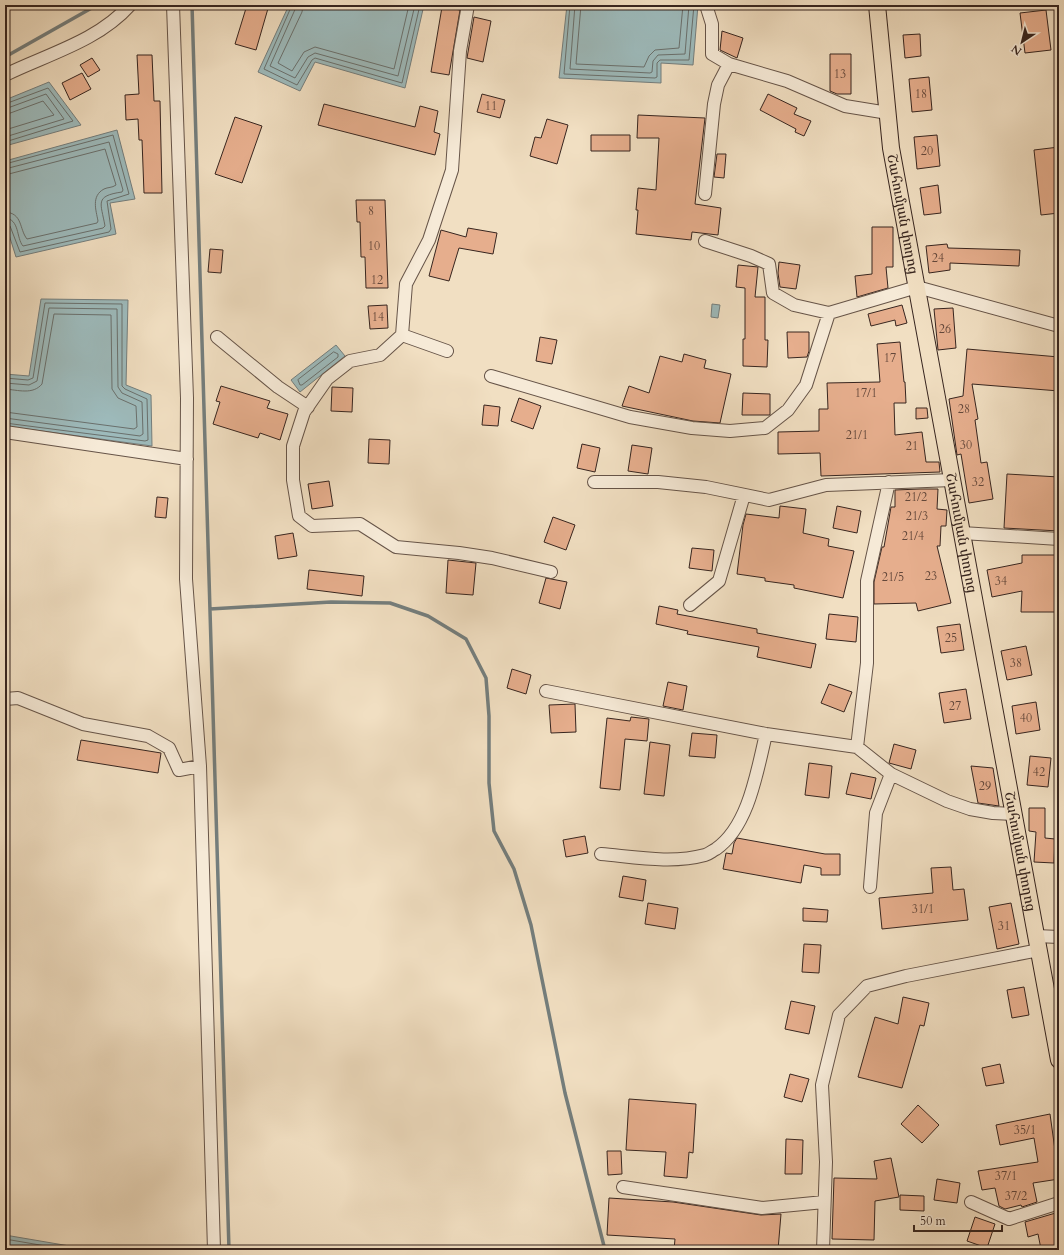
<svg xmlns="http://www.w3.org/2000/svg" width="1064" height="1255" viewBox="0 0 1064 1255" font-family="Cardo,'Noto Serif Armenian',serif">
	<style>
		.water { fill: #9dbabb; stroke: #747e7d }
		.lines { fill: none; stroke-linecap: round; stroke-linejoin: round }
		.shore { stroke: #6a706d; stroke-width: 1 }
		.stream { stroke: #747e7d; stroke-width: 3.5 }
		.building { fill: #e6ae8d; stroke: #37251f }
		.minor-casing { stroke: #665448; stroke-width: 14 }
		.major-casing { stroke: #37251f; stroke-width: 18 }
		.minor { stroke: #f6ead7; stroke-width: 12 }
		.major { stroke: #f1dfc2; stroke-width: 16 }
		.labels { text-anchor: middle; stroke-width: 3; stroke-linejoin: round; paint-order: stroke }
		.number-label { font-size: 12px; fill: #63473a }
		.street-label { font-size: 14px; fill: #37251f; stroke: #f6ead7 }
	</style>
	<rect width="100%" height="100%" fill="#f1dfc2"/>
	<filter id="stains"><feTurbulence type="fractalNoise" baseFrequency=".005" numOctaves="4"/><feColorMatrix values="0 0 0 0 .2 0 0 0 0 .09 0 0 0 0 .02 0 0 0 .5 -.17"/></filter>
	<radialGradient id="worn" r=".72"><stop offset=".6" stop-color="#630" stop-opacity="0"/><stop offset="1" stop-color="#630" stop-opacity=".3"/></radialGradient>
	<path class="water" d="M 289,5 L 424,5 L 405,88 L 315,62 L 300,91 L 258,72 Z
		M 567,5 L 698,5 L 693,65 L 661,63 L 661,83 L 559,78 Z
		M 49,82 L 81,125 L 5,146 L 5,100 Z
		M 117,130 L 135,199 L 110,203 L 116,234 L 16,257 L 5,222 L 5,161 Z
		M 41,299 L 128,300 L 126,385 L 151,395 L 152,446 L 5,426 L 5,374 L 29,376 Z
		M 712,304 L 720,305 L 718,318 L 711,317 Z
		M 336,345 L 345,356 L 300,392 L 291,380 Z
		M 5,1235 L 93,1250 L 5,1250 Z"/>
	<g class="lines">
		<path class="shore" d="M 292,5 L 264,69 L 297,85 L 312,60 L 315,58 L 402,83 L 420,5
			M 297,5 L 270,66 L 295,78 L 308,57 L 315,53 L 398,76 L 415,5
			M 303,5 L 302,12 L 278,63 L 292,71 L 304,52 L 315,47 L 394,69 L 409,5
			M 570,5 L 564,74 L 655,78 L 657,77 L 657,63 L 660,60 L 689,60 L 694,5
			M 575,5 L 570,69 L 650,73 L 652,72 L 653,61 L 658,55 L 685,54 L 689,5
			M 581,5 L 576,64 L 644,67 L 649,56 L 655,50 L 679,48 L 683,5
			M 5,104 L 48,88 L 73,121 L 5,142
			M 5,109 L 46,94 L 64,119 L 5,137
			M 5,115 L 43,101 L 54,115 L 5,130
			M 5,164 L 113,135 L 129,194 L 107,201 L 111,229 L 109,232 L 20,252 L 10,226 L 5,223
			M 5,169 L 109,142 L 123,190 L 122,192 C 94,196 101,203 105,226 L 103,228 L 23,246 C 16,238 20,219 5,218
			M 5,175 L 105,149 L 116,185 C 112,188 108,187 104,189 C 91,196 96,210 98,221 L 97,223 L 27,239 C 19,229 23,213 5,212
			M 334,352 L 338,354 L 338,357 L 302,385 L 300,385 L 298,380 Z
			M 5,378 L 28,380 L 33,378 L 45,303 L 122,304 L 122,386 L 125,389 L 147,399 L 148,440 L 145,441 L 5,423
			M 5,383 L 29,385 L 37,381 L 49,308 L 117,309 L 118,387 L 122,393 L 142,402 L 143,434 L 140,436 L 5,418
			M 5,389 C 18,390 33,395 42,384 L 54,314 L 111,315 L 112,389 L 118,398 L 136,406 L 137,427 L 134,429 L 5,412
			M 5,1239 L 69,1250"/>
		<path class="stream" d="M 192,5 L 229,1250
			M 5,57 L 97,5
			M 210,609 L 331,602 L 390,603 L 428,616 L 466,639 L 486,678 L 489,716 L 489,783 L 494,831 L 514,869 L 531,925 L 565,1093 L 605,1250"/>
	</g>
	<path class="building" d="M 247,5 L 269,5 L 256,50 L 235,44 Z
		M 442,7 L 460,10 L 449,75 L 431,72 Z
		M 1046,10 L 1051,50 L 1025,53 L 1020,13 Z
		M 474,17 L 491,21 L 483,62 L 467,58 Z
		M 722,31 L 743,38 L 737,58 L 720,50 Z
		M 920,34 L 921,56 L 905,58 L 903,35 Z
		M 830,54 L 851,54 L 851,94 L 837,94 L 830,91 Z
		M 137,55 L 152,55 L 154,101 L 160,101 L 162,193 L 144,193 L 142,140 L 139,140 L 138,119 L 126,120 L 125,95 L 139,94 Z
		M 92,58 L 100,70 L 88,77 L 80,65 Z
		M 82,73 L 91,89 L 70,100 L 62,83 Z
		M 929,77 L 932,110 L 912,112 L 909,79 Z
		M 482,94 L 505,100 L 500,118 L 477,112 Z
		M 768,94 L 797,108 L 794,114 L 811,121 L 804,136 L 795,132 L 796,129 L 760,110 Z
		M 324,104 L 415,127 L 420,106 L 438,111 L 434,132 L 440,134 L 435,155 L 318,125 Z
		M 638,115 L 705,118 L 695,204 L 721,208 L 718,235 L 692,232 L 691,240 L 636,234 L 638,210 L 636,210 L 638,188 L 656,190 L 659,138 L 637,138 Z
		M 235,117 L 262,126 L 242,183 L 215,174 Z
		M 547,119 L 568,125 L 557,164 L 530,156 L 535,137 L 541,138 Z
		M 591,135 L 630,135 L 630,151 L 591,151 Z
		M 937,135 L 940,166 L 917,169 L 914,137 Z
		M 1059,147 L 1059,174 L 1055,175 L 1059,213 L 1041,215 L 1034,150 Z
		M 717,154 L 726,154 L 724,178 L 714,177 Z
		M 938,185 L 941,213 L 924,215 L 920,188 Z
		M 356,200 L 385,200 L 388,288 L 366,288 L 365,257 L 361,257 L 360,222 L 357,222 Z
		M 872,227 L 893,227 L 893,267 L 886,267 L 888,288 L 857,297 L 855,276 L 872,274 Z
		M 468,228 L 497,233 L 493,254 L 459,248 L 449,281 L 429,276 L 441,230 L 466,237 Z
		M 947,244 L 948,248 L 1020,250 L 1019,266 L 950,263 L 950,270 L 929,273 L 926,246 Z
		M 210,249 L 223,250 L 221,273 L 208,272 Z
		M 779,262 L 800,265 L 796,289 L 780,287 L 778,273 Z
		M 738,265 L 758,267 L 755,297 L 765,297 L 765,340 L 768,340 L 767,367 L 743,366 L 743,339 L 745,339 L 745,288 L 736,287 Z
		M 387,305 L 388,328 L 370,329 L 368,306 Z
		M 902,305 L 907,323 L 896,326 L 895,320 L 871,326 L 868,314 Z
		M 953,308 L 956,348 L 938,350 L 934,309 Z
		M 787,332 L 809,332 L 809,351 L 807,357 L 788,358 Z
		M 540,337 L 557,340 L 552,364 L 536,361 Z
		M 900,342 L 904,382 L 905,382 L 906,403 L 894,403 L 895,435 L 922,432 L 926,462 L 939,462 L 940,472 L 821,476 L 820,453 L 778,454 L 778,432 L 819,431 L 819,409 L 828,409 L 827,383 L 880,382 L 877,344 Z
		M 967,349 L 1059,357 L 1059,391 L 972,384 L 978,419 L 975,420 L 981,463 L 987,462 L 993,499 L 969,503 L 961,454 L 957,455 L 949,399 L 963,396 Z
		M 684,354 L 706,360 L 704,368 L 731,374 L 720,423 L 693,421 L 622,406 L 629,386 L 649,393 L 660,356 L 682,362 Z
		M 221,386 L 270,401 L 267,408 L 288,414 L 280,440 L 260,433 L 258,438 L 213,424 L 220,402 L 216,401 Z
		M 332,387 L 353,388 L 352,412 L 331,411 Z
		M 743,393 L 770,394 L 770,415 L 742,415 Z
		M 519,398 L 541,406 L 533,429 L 511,421 Z
		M 484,405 L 500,407 L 498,426 L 482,425 Z
		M 916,408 L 927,408 L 928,418 L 916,419 Z
		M 369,439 L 390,440 L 389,464 L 368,463 Z
		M 582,444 L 600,448 L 595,472 L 577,468 Z
		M 632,445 L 652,448 L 648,474 L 628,471 Z
		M 1007,474 L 1059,477 L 1059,531 L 1004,528 Z
		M 329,481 L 333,506 L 312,509 L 308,484 Z
		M 920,489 L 938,489 L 937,509 L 947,510 L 946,526 L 941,526 L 940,546 L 937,546 L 951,603 L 918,611 L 916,603 L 874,604 L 874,582 L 882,547 L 884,547 L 891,507 L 895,507 L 895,490 Z
		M 157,497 L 168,498 L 166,518 L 155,517 Z
		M 780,506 L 806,509 L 803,533 L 829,539 L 828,546 L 854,551 L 843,598 L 794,588 L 794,585 L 765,581 L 765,578 L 737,574 L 743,525 L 746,514 L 779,518 Z
		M 837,506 L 861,511 L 857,533 L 833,528 Z
		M 553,517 L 575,525 L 566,550 L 544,542 Z
		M 293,533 L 297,556 L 278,559 L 275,536 Z
		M 692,548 L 714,550 L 712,571 L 689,568 Z
		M 1022,555 L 1059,555 L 1059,612 L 1021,612 L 1022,591 L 992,597 L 987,570 L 1022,563 Z
		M 448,560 L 476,563 L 473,595 L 446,593 Z
		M 309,570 L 364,576 L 362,596 L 307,589 Z
		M 546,578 L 567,582 L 560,609 L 539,603 Z
		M 659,606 L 678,610 L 677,614 L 757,629 L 757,633 L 816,644 L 811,668 L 757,657 L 759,647 L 687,634 L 688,631 L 656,624 Z
		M 829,614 L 858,617 L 856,642 L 826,639 Z
		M 960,624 L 964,650 L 941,653 L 937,627 Z
		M 1026,646 L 1032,675 L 1007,680 L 1001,651 Z
		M 512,669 L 531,675 L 526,694 L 507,688 Z
		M 668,682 L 687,686 L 683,710 L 663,706 Z
		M 829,684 L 852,692 L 844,712 L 821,703 Z
		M 966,689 L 971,719 L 944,723 L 939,693 Z
		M 1036,702 L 1040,730 L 1016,734 L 1012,706 Z
		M 575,704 L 576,732 L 551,733 L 549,705 Z
		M 631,717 L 649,719 L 647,741 L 625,739 L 620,790 L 600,788 L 607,718 L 630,721 Z
		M 692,733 L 717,735 L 715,758 L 689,756 Z
		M 81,740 L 161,753 L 158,773 L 77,760 Z
		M 650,742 L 670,745 L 664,796 L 644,794 Z
		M 894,744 L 916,750 L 911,769 L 889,763 Z
		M 1030,756 L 1051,758 L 1048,787 L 1027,785 Z
		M 809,763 L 832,766 L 829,798 L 805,795 Z
		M 971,766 L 993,768 L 999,806 L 978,803 Z
		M 851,773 L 876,778 L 871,799 L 846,794 Z
		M 1029,808 L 1045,808 L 1045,838 L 1055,839 L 1054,863 L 1034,862 L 1036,832 L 1029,831 Z
		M 585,836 L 588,853 L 566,857 L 563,840 Z
		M 737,838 L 825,854 L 840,854 L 840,875 L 821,875 L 821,868 L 804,865 L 801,883 L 723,869 L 726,853 L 732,854 L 734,843 Z
		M 951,867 L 953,890 L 964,889 L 968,920 L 882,929 L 879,898 L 933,893 L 931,868 Z
		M 623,876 L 646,880 L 643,901 L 619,897 Z
		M 648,903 L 678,908 L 675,929 L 645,924 Z
		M 1011,903 L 1019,944 L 997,949 L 989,907 Z
		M 803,908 L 828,910 L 827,922 L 803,921 Z
		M 804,944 L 821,945 L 819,973 L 802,972 Z
		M 1024,987 L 1029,1015 L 1012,1018 L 1007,990 Z
		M 903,997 L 929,1003 L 924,1026 L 920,1025 L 902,1088 L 858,1077 L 875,1017 L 898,1024 Z
		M 791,1001 L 815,1006 L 809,1034 L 785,1029 Z
		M 1000,1064 L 1004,1083 L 986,1086 L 982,1068 Z
		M 790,1074 L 809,1079 L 802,1102 L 784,1097 Z
		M 629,1099 L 696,1104 L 693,1153 L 689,1152 L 687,1178 L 664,1176 L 666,1152 L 626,1150 Z
		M 918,1105 L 939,1125 L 922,1143 L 901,1124 Z
		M 1050,1114 L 1059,1179 L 1033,1183 L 1037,1202 L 1022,1207 L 1021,1205 L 1005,1209 L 999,1206 L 995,1188 L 982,1190 L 978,1171 L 1038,1162 L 1034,1138 L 1000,1145 L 996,1125 Z
		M 786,1139 L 803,1140 L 802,1174 L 785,1174 Z
		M 607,1151 L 621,1151 L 622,1174 L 608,1175 Z
		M 891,1158 L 899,1197 L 875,1201 L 874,1240 L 832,1239 L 834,1178 L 877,1179 L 874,1161 Z
		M 937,1179 L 960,1183 L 957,1203 L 934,1200 Z
		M 900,1195 L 924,1196 L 924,1211 L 900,1210 Z
		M 609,1198 L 673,1202 L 761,1215 L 781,1214 L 778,1250 L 674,1250 L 675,1239 L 607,1235 Z
		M 1059,1212 L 1059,1246 L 1041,1249 L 1038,1234 L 1028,1237 L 1025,1222 Z
		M 975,1217 L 995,1224 L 987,1248 L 967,1241 Z"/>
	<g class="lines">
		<g class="minor-casing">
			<path id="minor" d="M 173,5 L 187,398 L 186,579 L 200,766 L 214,1250
				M 468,5 L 460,51 L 452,170 L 429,240 L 406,284 L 402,335 L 380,355 L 350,361 L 327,379 L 304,412 L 293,446 L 293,480 L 299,516 L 312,526 L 360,524 L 396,547 L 459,553 L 492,558 L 551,572
				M 706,5 L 712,24 L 712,54 L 729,64 L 787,81 L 845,106 L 888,113
				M 5,75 C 48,54 98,41 130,5
				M 705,194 L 714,104 L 718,85 L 729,64
				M 705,241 L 751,256 L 769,264 L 773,293 L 794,305 L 829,313
				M 402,335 L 447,351
				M 217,337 L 278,387 L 308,407
				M 491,376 L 630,417 L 692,428 L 730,431 L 765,428 L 788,410 L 806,385 L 829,313 L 917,287 L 1059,326
				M 5,432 L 187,459
				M 594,482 L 658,482 L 706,487 L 769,500 L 826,485 L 952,480
				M 962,533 L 1059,539
				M 690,605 L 719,581 L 744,495
				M 546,691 L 766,734 L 857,747 L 891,774 L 947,801 L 970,809 L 993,813 L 1014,814
				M 5,699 L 18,698 L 83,724 L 148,736 L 169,748 L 179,770 L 200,766
				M 857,747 L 867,663 L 867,581 L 889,482
				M 601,854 C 635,857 672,864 705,855 C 709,854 712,851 716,849 C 749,826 757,771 766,734
				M 870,887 L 876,813 L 891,774
				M 1036,936 L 1059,937
				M 623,1187 L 762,1208 L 824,1202
				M 971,1202 L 1009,1219 L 1059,1203
				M 823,1250 L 826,1162 L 822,1085 L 839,1015 L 867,986 L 906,976 L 1039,950"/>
		</g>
		<g class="major-casing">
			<g id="major">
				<path id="s1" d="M 877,5 L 891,148 L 1059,1060"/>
			</g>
		</g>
		<use href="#minor" class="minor"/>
		<use href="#major" class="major"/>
	</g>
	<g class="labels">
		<g class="number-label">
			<text x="840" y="78">13</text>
			<text x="921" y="98">18</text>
			<text x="491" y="110">11</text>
			<text x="927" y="155">20</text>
			<text x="371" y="215">8</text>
			<text x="374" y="250">10</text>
			<text x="938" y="262">24</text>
			<text x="377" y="284">12</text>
			<text x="378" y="321">14</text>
			<text x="945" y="333">26</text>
			<text x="890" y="362">17</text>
			<text x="866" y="397">17/1</text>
			<text x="964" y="413">28</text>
			<text x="857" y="439">21/1</text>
			<text x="966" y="449">30</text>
			<text x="912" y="450">21</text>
			<text x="978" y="486">32</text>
			<text x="916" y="501">21/2</text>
			<text x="917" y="520">21/3</text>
			<text x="913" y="540">21/4</text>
			<text x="931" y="580">23</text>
			<text x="893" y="581">21/5</text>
			<text x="1001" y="585">34</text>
			<text x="951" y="642">25</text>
			<text x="1016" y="667">38</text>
			<text x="955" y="710">27</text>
			<text x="1026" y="722">40</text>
			<text x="1039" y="776">42</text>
			<text x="985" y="790">29</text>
			<text x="923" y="913">31/1</text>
			<text x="1004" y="930">31</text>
			<text x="1025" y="1134">35/1</text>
			<text x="1006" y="1180">37/1</text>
			<text x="1016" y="1200">37/2</text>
		</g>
		<g class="street-label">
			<text dy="5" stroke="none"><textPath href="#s1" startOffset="211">Շահումյան փողոց</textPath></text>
			<text dy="5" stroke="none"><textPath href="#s1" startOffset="535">Շահումյան փողոց</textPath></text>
			<text dy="5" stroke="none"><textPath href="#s1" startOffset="859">Շահումյան փողոց</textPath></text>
		</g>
	</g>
	<rect width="1064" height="1255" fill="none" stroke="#f1dfc2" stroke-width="20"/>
	<rect x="6" y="6" width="1052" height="1243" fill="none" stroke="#37251f" stroke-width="2"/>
	<rect x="10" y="10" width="1044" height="1235" fill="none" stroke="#37251f"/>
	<g transform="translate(1022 42) rotate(215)" stroke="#f6ead7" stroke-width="3" paint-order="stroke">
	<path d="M0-3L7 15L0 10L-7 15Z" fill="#37251f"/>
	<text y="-6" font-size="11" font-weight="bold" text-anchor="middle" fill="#37251f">N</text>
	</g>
	<path d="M914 1225v6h88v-6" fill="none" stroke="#37251f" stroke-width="2"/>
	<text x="920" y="1225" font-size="12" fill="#37251f" stroke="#f6ead7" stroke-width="3" paint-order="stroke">50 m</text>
	<rect width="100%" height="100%" filter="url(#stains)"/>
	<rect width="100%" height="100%" fill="url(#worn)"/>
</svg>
